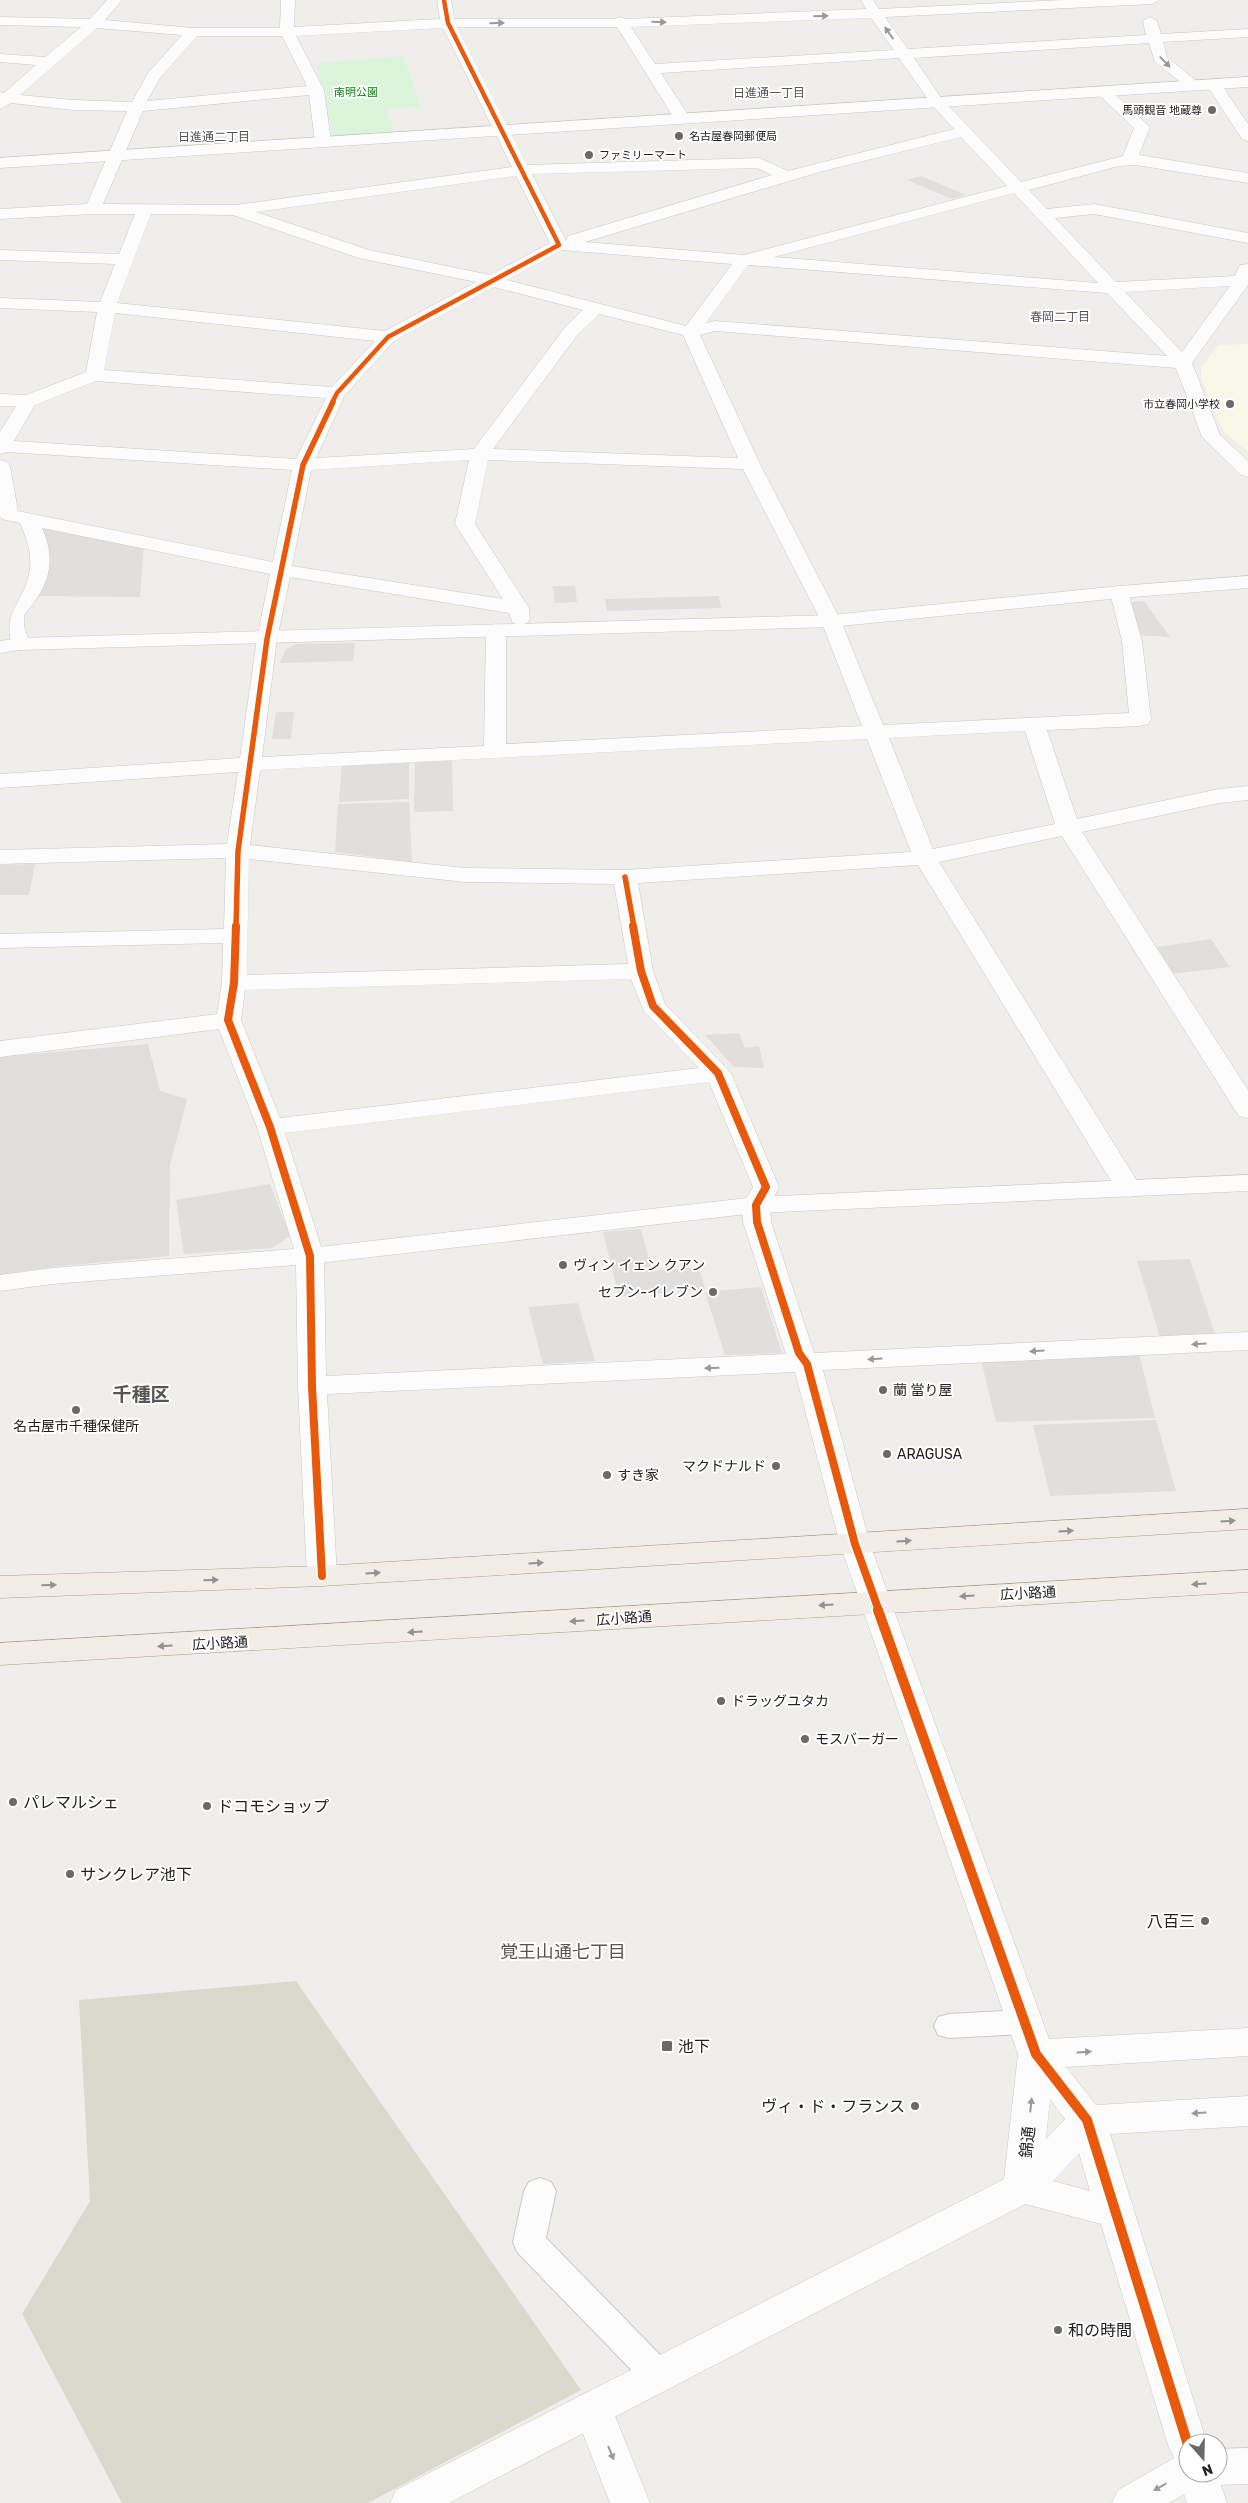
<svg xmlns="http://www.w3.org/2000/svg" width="1248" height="2503" viewBox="0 0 1248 2503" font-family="Rubik,'Noto Sans JP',sans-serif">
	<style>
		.residential { fill: #dfdedc }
		.education { fill: #f8f7e8 }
		.construction { fill: #d9d9cd }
		.park { fill: #daf5da }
		.parking { fill: #e0dfde }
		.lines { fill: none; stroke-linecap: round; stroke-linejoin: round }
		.service-casing { stroke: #c9c8c7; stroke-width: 2 }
		.minor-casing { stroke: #c9c8c7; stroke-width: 1 }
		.tertiary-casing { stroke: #c9c8c7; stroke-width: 1 }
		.primary-casing { stroke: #a79c86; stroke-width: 1 }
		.service { fill: #fdfcfc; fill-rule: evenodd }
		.minor { fill: #fdfcfc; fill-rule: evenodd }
		.tertiary { fill: #fdfcfc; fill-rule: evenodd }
		.primary { fill: #f3ede7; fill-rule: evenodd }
		.cycleway-far3-casing { stroke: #fff; stroke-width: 6 }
		.cycleway-far2-casing { stroke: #fff; stroke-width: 8 }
		.cycleway-far1-casing { stroke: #fff; stroke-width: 11 }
		.cycleway-casing { stroke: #fff; stroke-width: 13 }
		.cycleway-far3 { stroke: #e8590c; stroke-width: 4.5 }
		.cycleway-far2 { stroke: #e8590c; stroke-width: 5.5 }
		.cycleway-far1 { stroke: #e8590c; stroke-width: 8 }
		.cycleway { stroke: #e8590c; stroke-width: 10 }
		.oneway { fill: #9a9a9a }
		.oneway2 { fill: #95928e }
		.poi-dot { fill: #6a6968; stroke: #fff; stroke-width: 2 }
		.labels { text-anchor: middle; stroke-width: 4; stroke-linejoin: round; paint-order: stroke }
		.far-park-label { font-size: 11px; fill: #0c8416; stroke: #fff }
		.far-poi-label { font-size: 11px; fill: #222; stroke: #fff; text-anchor: end }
		.far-neighbourhood-label { font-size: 12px; fill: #555; stroke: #fff }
		.poi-label { font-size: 14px; fill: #222; stroke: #fff; text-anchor: start }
		.street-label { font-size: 14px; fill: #222; stroke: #fff }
		.near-poi-label { font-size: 16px; fill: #222; stroke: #fff; text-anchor: start }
		.near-street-label { font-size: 16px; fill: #222; stroke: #fff }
		.near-neighbourhood-label { font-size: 18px; fill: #555; stroke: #fff }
		.district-label { font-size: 19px; font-weight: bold; fill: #555; stroke: #fff }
	</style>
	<rect width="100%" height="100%" fill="#f0eeeb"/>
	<path class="residential" d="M 148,1044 L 160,1091 L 187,1099 L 170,1165 L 169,1256 L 51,1267 L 0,1275 L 0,1057 Z"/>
	<path class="education" d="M 1248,344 L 1248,452 L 1223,431 L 1201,378 L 1201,367 L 1219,345 Z"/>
	<path class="construction" d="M 296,1981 L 581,2390 L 368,2503 L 122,2503 L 22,2314 L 90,2201 L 79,2000 Z"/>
	<path class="park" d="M 403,56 L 421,106 L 386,109 L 395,133 L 333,137 L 316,63 Z"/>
	<path class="parking" d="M 921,176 L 966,195 L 952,199 L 907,180 Z
		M 39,527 L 144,544 L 140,597 L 37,596 L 50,564 Z
		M 553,586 L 575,586 L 577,602 L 555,603 Z
		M 719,596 L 721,608 L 607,611 L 605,599 Z
		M 1144,601 L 1170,637 L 1134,635 L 1131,607 L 1132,602 Z
		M 355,643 L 353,661 L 280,663 L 286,649 L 297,644 Z
		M 276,712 L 294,712 L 291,739 L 272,739 Z
		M 452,757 L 453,811 L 414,812 L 415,759 Z
		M 409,759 L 409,799 L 339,802 L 342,763 Z
		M 409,802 L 412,862 L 335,852 L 338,804 Z
		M 35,864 L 29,895 L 0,895 L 0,865 Z
		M 1211,939 L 1230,967 L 1170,974 L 1151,948 Z
		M 739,1033 L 745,1048 L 759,1046 L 764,1068 L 734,1067 L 705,1035 Z
		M 270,1184 L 290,1236 L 272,1248 L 184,1254 L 176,1200 Z
		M 641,1229 L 652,1271 L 699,1267 L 705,1289 L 619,1297 L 603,1232 Z
		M 1190,1259 L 1215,1334 L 1160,1337 L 1137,1261 Z
		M 761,1287 L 782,1353 L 725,1355 L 705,1292 Z
		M 578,1303 L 595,1361 L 543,1364 L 528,1307 Z
		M 1139,1353 L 1155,1418 L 996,1422 L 981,1360 Z
		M 1156,1420 L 1176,1491 L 1050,1496 L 1033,1425 Z"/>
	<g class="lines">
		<g class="service-casing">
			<path id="service" d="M 1024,2010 L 1035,2013 L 1039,2022 L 1035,2031 L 1024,2034 L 949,2038 L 938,2035 L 934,2026 L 938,2017 L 949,2014 Z
				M 540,2178 L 551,2182 L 556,2191 L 546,2238 L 669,2364 L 674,2374 L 669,2384 L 657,2389 L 645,2384 L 517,2252 L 513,2242 L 524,2191 L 529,2182 Z"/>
		</g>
		<g class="minor-casing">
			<path id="minor" d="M 107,0 L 122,0 L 105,20 L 193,28 L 280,28 L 281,0 L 295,0 L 294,27 L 440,19 L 437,0 L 451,0 L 454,19 L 614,19 L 620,17 L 626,19 L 866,9 L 861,0 L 873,0 L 879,9 L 1063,0 L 1159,0 L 1152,4 L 885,17 L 908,49 L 1146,35 L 1143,21 L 1150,17 L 1157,21 L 1161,34 L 1248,29 L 1248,37 L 1163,42 L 1167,57 L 1201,85 L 1193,90 L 1188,88 L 1155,62 L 1149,43 L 914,58 L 942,99 L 1021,182 L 1123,156 L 1134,128 L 1097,93 L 1094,90 L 1097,87 L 1107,87 L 1150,127 L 1139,155 L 1248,173 L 1248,183 L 1136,165 L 1119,166 L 1029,190 L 1047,209 L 1094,204 L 1248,233 L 1248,243 L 1094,214 L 1055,218 L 1116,282 L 1235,276 L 1240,265 L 1248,264 L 1248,285 L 1192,363 L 1220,435 L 1248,461 L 1248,477 L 1241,475 L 1202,437 L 1176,368 L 715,331 L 700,335 L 760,464 L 841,621 L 883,725 L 1129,713 L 1122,641 L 1110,592 L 1113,588 L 1120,586 L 1127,588 L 1142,641 L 1151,719 L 1148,724 L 1140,726 L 1047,730 L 1077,819 L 1219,789 L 1248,786 L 1248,800 L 1219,803 L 1082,832 L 1248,1090 L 1248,1118 L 1239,1116 L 1235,1110 L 1062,836 L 939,862 L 1142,1189 L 1138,1195 L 1129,1197 L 1120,1195 L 1116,1189 L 918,865 L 638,883 L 653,971 L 665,1004 L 731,1073 L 779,1187 L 770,1205 L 771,1222 L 814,1353 L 1248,1332 L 1248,1350 L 823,1370 L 870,1544 L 866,1551 L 855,1554 L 844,1551 L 840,1544 L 795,1372 L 327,1394 L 337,1576 L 333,1583 L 322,1586 L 311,1583 L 307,1576 L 298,1386 L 296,1265 L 52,1284 L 0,1291 L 0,1275 L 52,1268 L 294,1249 L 257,1127 L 219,1029 L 0,1057 L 0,1041 L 217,1014 L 222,983 L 223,943 L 0,948 L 0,934 L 224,929 L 226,858 L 0,864 L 0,850 L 227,844 L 238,772 L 0,788 L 0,774 L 240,758 L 257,639 L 270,574 L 42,528 C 54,555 52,577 35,601 C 32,606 25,612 24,617 C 23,627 27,636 31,644 L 27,648 L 20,650 L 13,648 C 0,610 26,603 30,568 C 32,553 26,537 20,523 L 2,519 L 0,516 L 0,460 L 7,462 L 10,466 L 18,511 L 273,562 L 292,470 L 7,452 L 0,454 L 0,432 L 16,406 L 0,406 L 0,394 L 26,395 L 86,372 L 97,312 L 0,308 L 0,298 L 100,302 L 115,264 L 0,260 L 0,250 L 119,254 L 135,214 L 93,214 L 0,219 L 0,209 L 87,204 L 127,111 L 73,110 L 11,103 L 0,109 L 0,92 L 4,93 L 36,65 L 0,62 L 0,54 L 45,57 L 81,27 L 0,25 L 0,17 L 90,19 ZM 871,18 L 894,50 L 655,64 L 631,27 ZM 457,27 L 617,27 L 674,118 L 682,123 L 690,118 L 661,73 L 899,58 L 932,105 L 954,129 L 788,171 L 759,158 L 527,165 ZM 97,28 L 182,35 L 148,73 L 132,102 L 73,100 L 20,95 ZM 443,28 L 512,167 L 236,205 L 103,204 L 143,111 L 309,95 L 315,141 L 317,144 L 329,144 L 331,141 L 324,90 L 296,36 ZM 197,36 L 282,36 L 307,86 L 147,101 L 160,78 ZM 961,137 L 1007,186 L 744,255 L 585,242 L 823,171 ZM 757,168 L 772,175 L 568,236 L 566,241 L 532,174 ZM 516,176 L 550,243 L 490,275 L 369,250 L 256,212 ZM 1014,193 L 1098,283 L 774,257 ZM 151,214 L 233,215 L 359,258 L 476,282 L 385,331 L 117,303 ZM 562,250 L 732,264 L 686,326 L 507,280 ZM 748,265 L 1107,293 L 1167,356 L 715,321 L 706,323 ZM 1230,286 L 1182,352 L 1125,292 ZM 494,287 L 583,310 L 566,326 L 474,449 L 316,458 L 345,395 L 394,341 ZM 115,313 L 375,341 L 332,387 L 104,370 ZM 599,314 L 683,335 L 738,458 L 493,449 L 578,334 ZM 96,381 L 326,398 L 296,459 L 14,441 L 35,405 ZM 469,460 L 455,524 L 503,599 L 292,566 L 311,470 ZM 488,460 L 743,469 L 821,621 L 862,726 L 506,744 L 506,630 L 503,626 L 496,624 L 489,626 L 486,630 L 484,746 L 262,757 L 277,639 L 290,577 L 509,613 L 513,623 L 520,625 L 527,623 L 530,619 L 529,608 L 475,524 ZM 1025,731 L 1055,824 L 933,849 L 889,738 ZM 867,739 L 911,852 L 625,870 L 465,868 L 250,845 L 260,770 ZM 249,859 L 465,882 L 614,884 L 628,964 L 247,975 ZM 631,979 L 644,1011 L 699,1068 L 280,1118 L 241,1020 L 245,990 ZM 709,1082 L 753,1187 L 742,1205 L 743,1222 L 786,1354 L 326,1376 L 324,1256 L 285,1133 Z
				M 1214,79 L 1219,81 L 1248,124 L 1248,141 L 1242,139 L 1206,84 Z
				M 593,2391 L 607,2396 L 650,2503 L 610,2503 L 573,2408 L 579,2396 Z
				M 1248,2448 L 1248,2484 L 1218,2485 L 1204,2480 L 1202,2484 L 1169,2503 L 1112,2503 L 1118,2490 L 1174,2458 L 1188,2453 L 1188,2473 L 1218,2473 L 1218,2449 Z"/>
		</g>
		<g class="tertiary-casing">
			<path id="tertiary" d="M 1248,77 L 1248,87 L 0,168 L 0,158 Z
				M 1248,576 L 1248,588 L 1120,598 L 831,627 L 20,650 L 0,653 L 0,641 L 20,638 L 831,615 L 1120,586 Z
				M 1248,1175 L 1248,1191 L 756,1213 L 310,1264 L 300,1262 L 296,1256 L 300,1250 L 310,1248 L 756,1197 Z
				M 855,1534 L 866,1537 L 870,1544 L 1049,2039 L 1248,2028 L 1248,2056 L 1066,2067 L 1096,2105 L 1248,2096 L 1248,2126 L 1110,2134 L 1207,2443 L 1188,2443 L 1188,2473 L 1217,2473 L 1227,2503 L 1187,2503 L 1177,2473 L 1182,2461 L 1174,2458 L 1168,2445 L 1101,2224 L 1025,2204 L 449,2503 L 390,2503 L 396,2490 L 1004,2179 L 1018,2054 L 840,1544 L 844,1537 ZM 1050,2099 L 1065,2119 L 1046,2139 ZM 1079,2153 L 1090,2191 L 1053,2181 Z"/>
		</g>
		<g class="primary-casing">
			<path id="primary" d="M 1248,1509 L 1248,1529 L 322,1586 L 0,1598 L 0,1576 L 322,1566 Z
				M 1248,1570 L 1248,1592 L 0,1665 L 0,1643 Z"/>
		</g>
		<use href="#service" class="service"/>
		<use href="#minor" class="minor"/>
		<use href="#tertiary" class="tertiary"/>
		<use href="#primary" class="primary"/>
		<g class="cycleway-far3-casing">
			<path id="cycleway-far3" d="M 332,403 L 337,393 L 388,337 L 559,245 L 448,23 L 444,0"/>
		</g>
		<g class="cycleway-far2-casing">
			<path id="cycleway-far2" d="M 625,877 L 634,927
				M 236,927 L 238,851 L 267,639 L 303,465 L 333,402"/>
		</g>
		<g class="cycleway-far1-casing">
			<path id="cycleway-far1" d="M 236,926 L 234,983 L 228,1020 L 270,1127 L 310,1256 L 312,1386 L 322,1576
				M 633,926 L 641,971 L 653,1006 L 718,1073 L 766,1187 L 756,1205 L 757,1222 L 799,1353 L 807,1364 L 855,1544 L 879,1611"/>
		</g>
		<g class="cycleway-casing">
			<path id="cycleway" d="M 878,1610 L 1036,2054 L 1087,2120 L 1188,2445"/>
		</g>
		<use href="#cycleway-far3" class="cycleway-far3"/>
		<use href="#cycleway-far2" class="cycleway-far2"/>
		<use href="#cycleway-far1" class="cycleway-far1"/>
		<use href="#cycleway" class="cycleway"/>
	</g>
	<defs><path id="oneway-solid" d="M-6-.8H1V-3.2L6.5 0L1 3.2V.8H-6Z" transform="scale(1.25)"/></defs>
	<g class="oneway">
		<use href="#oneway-solid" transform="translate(821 16) rotate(-2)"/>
		<use href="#oneway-solid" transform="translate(659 22) rotate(1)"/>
		<use href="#oneway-solid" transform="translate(497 23) rotate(-1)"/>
		<use href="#oneway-solid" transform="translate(889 33) rotate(-125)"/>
		<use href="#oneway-solid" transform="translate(1165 62) rotate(46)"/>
		<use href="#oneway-solid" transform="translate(1199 1344) rotate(177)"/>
		<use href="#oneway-solid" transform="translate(1037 1351) rotate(177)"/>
		<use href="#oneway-solid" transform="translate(875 1359) rotate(177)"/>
		<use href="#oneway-solid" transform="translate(712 1368) rotate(178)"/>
		<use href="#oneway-solid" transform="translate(1084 2052) rotate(-3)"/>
		<use href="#oneway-solid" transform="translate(1031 2105) rotate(-84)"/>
		<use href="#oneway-solid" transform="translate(1199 2113) rotate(177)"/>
		<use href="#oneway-solid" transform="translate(611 2453) rotate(68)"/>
		<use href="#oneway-solid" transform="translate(1160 2487) rotate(150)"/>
	</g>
	<g class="oneway2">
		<use href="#oneway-solid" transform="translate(1228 1521) rotate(-4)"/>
		<use href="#oneway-solid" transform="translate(1066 1531) rotate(-4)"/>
		<use href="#oneway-solid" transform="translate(904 1541) rotate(-4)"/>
		<use href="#oneway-solid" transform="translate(536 1563) rotate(-3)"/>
		<use href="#oneway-solid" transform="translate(373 1573) rotate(-3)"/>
		<use href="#oneway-solid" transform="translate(211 1580) rotate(-2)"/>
		<use href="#oneway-solid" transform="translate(1199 1584) rotate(177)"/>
		<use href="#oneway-solid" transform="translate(49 1585) rotate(-2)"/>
		<use href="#oneway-solid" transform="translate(967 1596) rotate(177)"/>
		<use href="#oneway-solid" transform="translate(826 1605) rotate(176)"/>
		<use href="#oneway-solid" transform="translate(577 1621) rotate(176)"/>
		<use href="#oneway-solid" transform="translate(415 1632) rotate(176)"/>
		<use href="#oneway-solid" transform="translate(165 1646) rotate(177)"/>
	</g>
	<g class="poi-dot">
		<circle cx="1212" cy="110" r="5"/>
		<circle cx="679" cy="136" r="5"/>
		<circle cx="589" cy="155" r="5"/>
		<circle cx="1230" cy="404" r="5"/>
		<circle cx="563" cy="1265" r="5"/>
		<circle cx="713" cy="1292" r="5"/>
		<circle cx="883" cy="1390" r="5"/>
		<circle cx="76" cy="1410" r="5"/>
		<circle cx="887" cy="1454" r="5"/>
		<circle cx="776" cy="1466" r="5"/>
		<circle cx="607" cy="1475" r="5"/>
		<circle cx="721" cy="1701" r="5"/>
		<circle cx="805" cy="1739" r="5"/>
		<circle cx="13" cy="1802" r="5"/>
		<circle cx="207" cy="1806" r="5"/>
		<circle cx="70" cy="1874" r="5"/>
		<circle cx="1205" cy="1921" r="5"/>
		<rect x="661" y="2040" width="12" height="12" rx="2.5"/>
		<circle cx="915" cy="2106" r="5"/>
		<circle cx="1058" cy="2330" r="5"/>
	</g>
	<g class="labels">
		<g class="far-park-label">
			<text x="356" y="96">南明公園</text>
		</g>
		<g class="far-poi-label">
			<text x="1202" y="114">馬頭観音 地蔵尊</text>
			<text x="689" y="140" text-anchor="start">名古屋春岡郵便局</text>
			<text x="599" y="159" text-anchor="start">ファミリーマート</text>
			<text x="1220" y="408">市立春岡小学校</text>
		</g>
		<g class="far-neighbourhood-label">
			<text x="769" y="97">日進通一丁目</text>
			<text x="214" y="141">日進通二丁目</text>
			<text x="1060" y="321">春岡二丁目</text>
		</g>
		<g class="poi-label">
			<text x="573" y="1270">ヴィン イェン クアン</text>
			<text x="703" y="1297" text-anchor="end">セブン-イレブン</text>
			<text x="893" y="1395">蘭 當り屋</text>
			<text x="76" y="1431" text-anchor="middle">名古屋市千種保健所</text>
			<text x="897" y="1459">ARAGUSA</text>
			<text x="766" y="1471" text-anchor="end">マクドナルド</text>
			<text x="617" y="1480">すき家</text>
			<text x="731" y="1706">ドラッグユタカ</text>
			<text x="815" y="1744">モスバーガー</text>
		</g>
		<g class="street-label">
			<text transform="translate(1028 1593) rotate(-3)" y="5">広小路通</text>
			<text transform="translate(624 1618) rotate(-4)" y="5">広小路通</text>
			<text transform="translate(220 1643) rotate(-3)" y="5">広小路通</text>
		</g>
		<g class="near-poi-label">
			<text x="23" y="1808">パレマルシェ</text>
			<text x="217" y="1812">ドコモショップ</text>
			<text x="80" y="1880">サンクレア池下</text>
			<text x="1195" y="1927" text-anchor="end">八百三</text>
			<text x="678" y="2052">池下</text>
			<text x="905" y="2112" text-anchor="end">ヴィ・ド・フランス</text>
			<text x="1068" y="2336">和の時間</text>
		</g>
		<g class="near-street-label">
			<text transform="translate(1027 2142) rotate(-84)" y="6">錦通</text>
		</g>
		<g class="near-neighbourhood-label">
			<text x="563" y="1958">覚王山通七丁目</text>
		</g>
		<g class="district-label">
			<text x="141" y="1401">千種区</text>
		</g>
	</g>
	<g transform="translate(1203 2458) rotate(160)"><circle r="24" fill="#ffffff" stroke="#a7a7a7"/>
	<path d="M0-4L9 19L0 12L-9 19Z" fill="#6a6968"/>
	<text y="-8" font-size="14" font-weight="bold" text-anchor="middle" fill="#222222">N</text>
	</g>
</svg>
